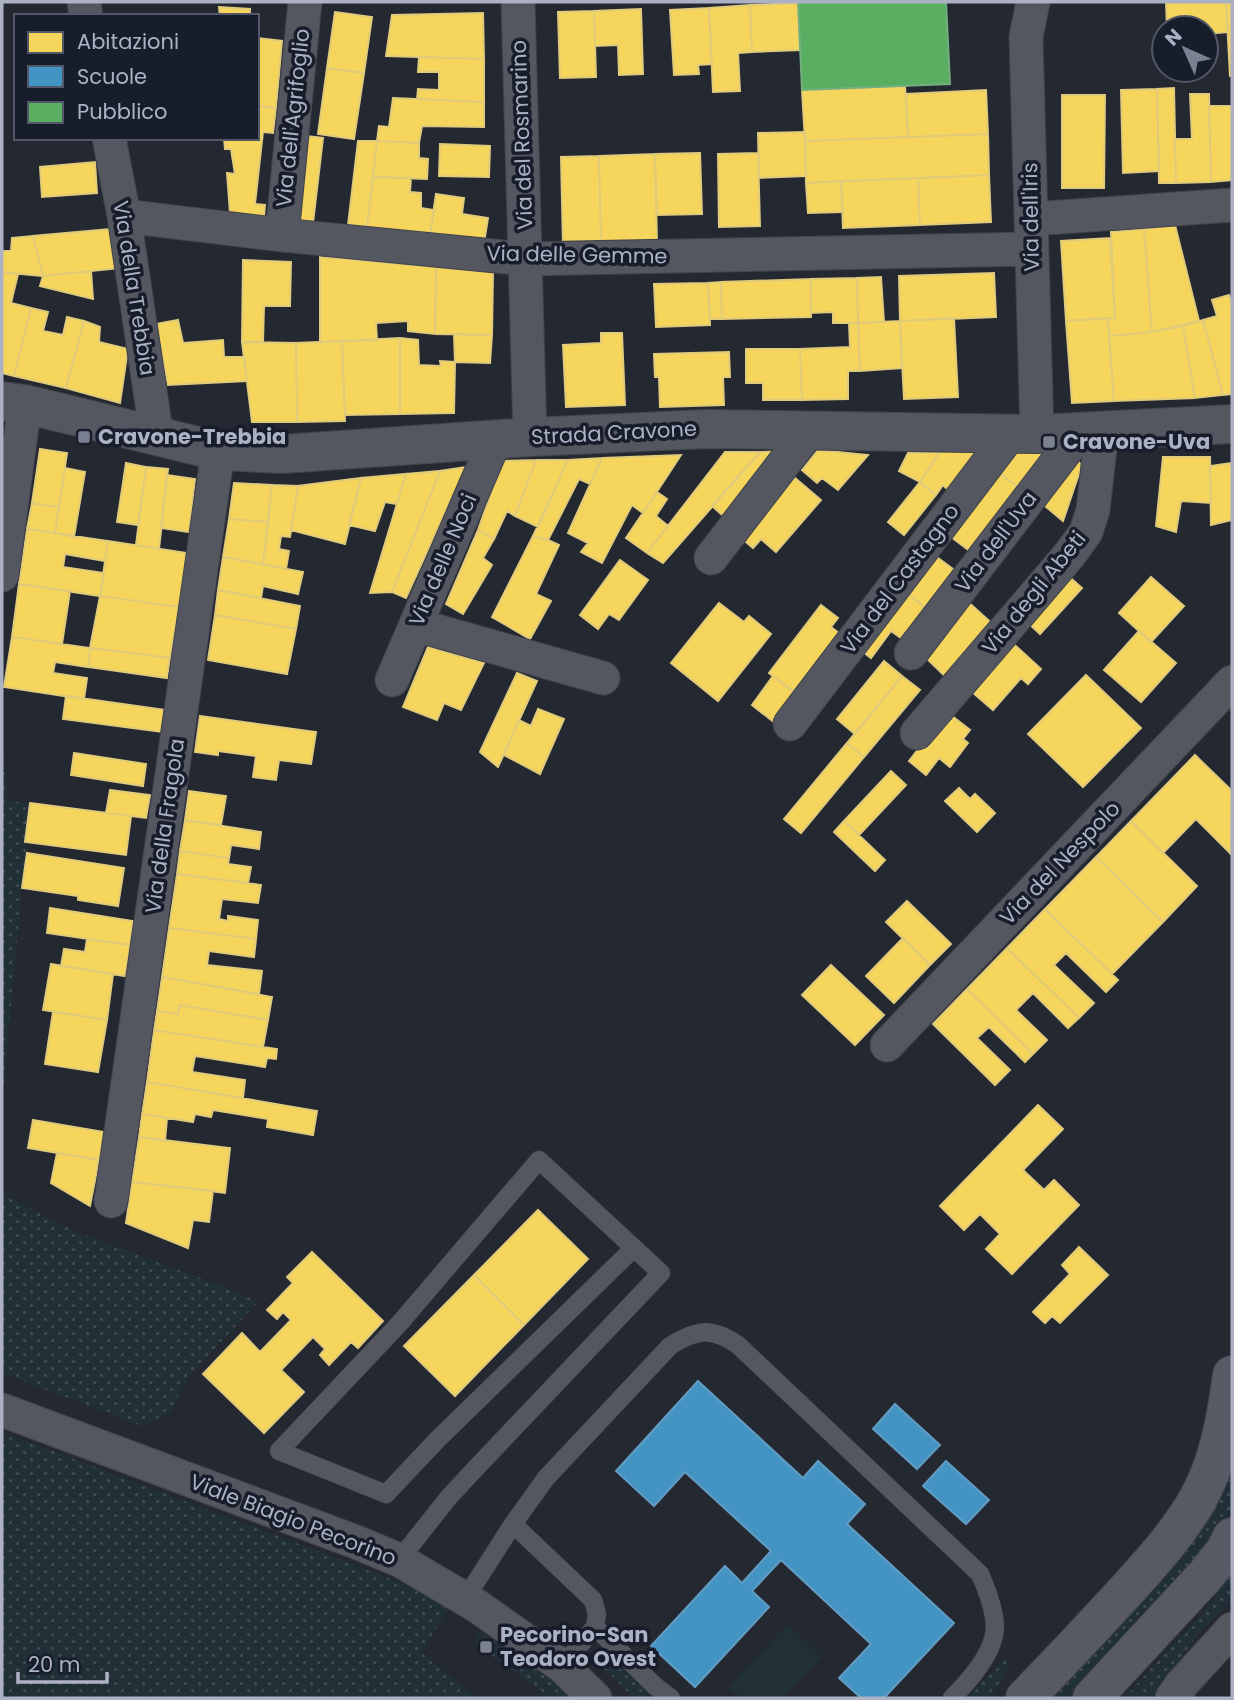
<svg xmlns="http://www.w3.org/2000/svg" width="1234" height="1700" viewBox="0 0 1234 1700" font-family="Poppins,sans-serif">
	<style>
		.grass { fill: url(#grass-dots) }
		.garden { fill: #213036 }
		.homes { fill: #f6d55c; stroke: #e0ca7b; stroke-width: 2 }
		.schools { fill: #4393c3; stroke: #629cc3; stroke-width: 2 }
		.public { fill: #5aae61; stroke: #73af7f; stroke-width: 2 }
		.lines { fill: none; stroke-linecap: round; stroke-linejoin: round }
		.service-casing { stroke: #40434a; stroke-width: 19 }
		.minor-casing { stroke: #40434a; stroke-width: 35 }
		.tertiary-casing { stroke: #40434a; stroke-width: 40 }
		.secondary-casing { stroke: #40434a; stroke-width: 40 }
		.service { stroke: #545660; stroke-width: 18 }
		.minor { stroke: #545660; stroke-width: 33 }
		.tertiary { stroke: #545660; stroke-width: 38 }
		.secondary { stroke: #575a65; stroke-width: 38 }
		.poi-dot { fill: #7c8191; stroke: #181d2b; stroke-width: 2.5 }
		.labels { text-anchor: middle; stroke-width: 7; stroke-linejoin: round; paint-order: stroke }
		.street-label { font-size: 21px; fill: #acb1c4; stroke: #181d2b }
		.poi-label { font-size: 21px; font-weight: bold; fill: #acb1c4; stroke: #181d2b; text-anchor: start }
	</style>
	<defs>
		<pattern id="grass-dots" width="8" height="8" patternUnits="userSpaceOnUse" patternTransform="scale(1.75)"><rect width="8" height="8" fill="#213036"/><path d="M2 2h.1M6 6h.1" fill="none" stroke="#3f4c51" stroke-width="1.8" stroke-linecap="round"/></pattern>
	</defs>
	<rect width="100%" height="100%" fill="#242831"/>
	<path class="grass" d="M 2,748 L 8,801 L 30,803 C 27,832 26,859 22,888 L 2,1105 Z
		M 2,1193 L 74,1231 L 227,1288 L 258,1302 L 187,1378 L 171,1412 L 142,1426 L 2,1373 Z
		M 2,1432 L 389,1578 L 450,1606 L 422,1653 L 477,1698 L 2,1698 Z
		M 1232,1468 L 1232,1509 L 1208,1546 L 1188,1575 L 1066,1698 L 1046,1698 L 1210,1515 L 1222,1495 Z
		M 1232,1572 L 1232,1598 L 1197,1636 L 1151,1698 L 1124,1698 L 1207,1608 Z
		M 480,1631 L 557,1684 L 572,1698 L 550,1698 L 540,1690 L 474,1642 Z
		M 603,1651 L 612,1656 L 654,1698 L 634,1698 L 602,1667 L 601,1655 Z
		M 1004,1659 L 1011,1664 L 990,1698 L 967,1698 Z"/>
	<path class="garden" d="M 788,1624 L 822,1657 L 783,1698 L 741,1698 L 728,1687 Z"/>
	<path class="homes" d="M 1166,2 L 1226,2 L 1228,32 L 1206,34 L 1206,28 L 1167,28 Z
		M 1226,2 L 1232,2 L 1232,76 L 1230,76 Z
		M 798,3 L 800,50 L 752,52 L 750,5 Z
		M 750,5 L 752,52 L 738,53 L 740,91 L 713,92 L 709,8 Z
		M 219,7 L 250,9 L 250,16 L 220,16 Z
		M 709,8 L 712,64 L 698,65 L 699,74 L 674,75 L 670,10 Z
		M 641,9 L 643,74 L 619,75 L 618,45 L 595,46 L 594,11 Z
		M 594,11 L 596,77 L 560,78 L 558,12 Z
		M 335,12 L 372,17 L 364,73 L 327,68 Z
		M 483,13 L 484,59 L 386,56 L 392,15 Z
		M 257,38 L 282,41 L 276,108 L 257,106 Z
		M 419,57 L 484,59 L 484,102 L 417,99 L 418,89 L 439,90 L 439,72 L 418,72 Z
		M 327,68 L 364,73 L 354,139 L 318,134 Z
		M 905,86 L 908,137 L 805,141 L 802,90 Z
		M 1174,88 L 1176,183 L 1159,183 L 1157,89 Z
		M 1157,89 L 1159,171 L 1123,173 L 1121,90 Z
		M 986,90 L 988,134 L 908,137 L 906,94 Z
		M 1190,94 L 1209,94 L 1211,182 L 1176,183 L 1175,139 L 1192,139 Z
		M 1062,95 L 1105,95 L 1104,188 L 1062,188 Z
		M 393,98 L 484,102 L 484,127 L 422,126 L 419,143 L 377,141 L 379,126 L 389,127 Z
		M 257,106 L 276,108 L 273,133 L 263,132 L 255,204 L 265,205 L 264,217 L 230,213 L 227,173 L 235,174 L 231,149 L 225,149 L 224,138 L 257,138 Z
		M 1209,106 L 1232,106 L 1232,180 L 1211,182 Z
		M 805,132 L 806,176 L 759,178 L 758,133 Z
		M 988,134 L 989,175 L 806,183 L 805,141 Z
		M 306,136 L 323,138 L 313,223 L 296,221 Z
		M 358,141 L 377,141 L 367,227 L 348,225 Z
		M 377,141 L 419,143 L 419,158 L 428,159 L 427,179 L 373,177 Z
		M 440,144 L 490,146 L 489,177 L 439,176 Z
		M 700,153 L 702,214 L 657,215 L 655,154 Z
		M 758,153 L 760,226 L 719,227 L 718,154 Z
		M 655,154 L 657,242 L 601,244 L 599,156 Z
		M 599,156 L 601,244 L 563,245 L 561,157 Z
		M 95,162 L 97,193 L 42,197 L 40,167 Z
		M 989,175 L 991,222 L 920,225 L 918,178 Z
		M 373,177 L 411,178 L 410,192 L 421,193 L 421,208 L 434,210 L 430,235 L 367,227 Z
		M 918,178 L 920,225 L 843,228 L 841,181 Z
		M 841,181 L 843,212 L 808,213 L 806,183 Z
		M 436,194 L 464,198 L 462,214 L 488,218 L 484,243 L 430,235 Z
		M 1175,225 L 1199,321 L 1152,332 L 1144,229 Z
		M 110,229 L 119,268 L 43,276 L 33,236 Z
		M 1144,229 L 1152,332 L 1109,336 L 1108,318 L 1115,318 L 1111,232 Z
		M 33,236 L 43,276 L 2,272 L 2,251 L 11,251 L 12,238 Z
		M 1110,238 L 1115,318 L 1066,321 L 1061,241 Z
		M 320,257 L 436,267 L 435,334 L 408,331 L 408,321 L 376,323 L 377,340 L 320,342 Z
		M 243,260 L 291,262 L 290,306 L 264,306 L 263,342 L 242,342 Z
		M 436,267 L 493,272 L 492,335 L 435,334 Z
		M 91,271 L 93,299 L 40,286 L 43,276 Z
		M 2,272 L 18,274 L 11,303 L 31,308 L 14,376 L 2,373 Z
		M 994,273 L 996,317 L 900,321 L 899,276 Z
		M 881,277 L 884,322 L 858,323 L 857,278 Z
		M 857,278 L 858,323 L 833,323 L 833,312 L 811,313 L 811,279 Z
		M 811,279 L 811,317 L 722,319 L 721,282 Z
		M 721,282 L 722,319 L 710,319 L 708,283 Z
		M 708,283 L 710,325 L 656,327 L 654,284 Z
		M 1229,295 L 1232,304 L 1232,394 L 1223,395 L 1203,320 L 1217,316 L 1212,300 Z
		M 31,308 L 48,312 L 43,331 L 63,335 L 67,317 L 84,321 L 66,388 L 14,376 Z
		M 954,318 L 958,397 L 904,399 L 900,321 Z
		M 1108,318 L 1114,401 L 1072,403 L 1066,321 Z
		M 178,320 L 183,343 L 223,340 L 224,357 L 244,357 L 247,381 L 168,385 L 156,324 Z
		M 1203,320 L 1223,395 L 1195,398 L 1183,326 Z
		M 84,321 L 100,327 L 99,342 L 128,349 L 120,403 L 66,388 Z
		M 900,321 L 902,368 L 860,371 L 858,323 Z
		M 849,323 L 858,323 L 860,371 L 848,371 L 848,399 L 802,400 L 800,349 L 850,347 Z
		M 1183,326 L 1195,398 L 1114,401 L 1109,336 L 1152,332 Z
		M 601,333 L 622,333 L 625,405 L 566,407 L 563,345 L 601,343 Z
		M 454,334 L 492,335 L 490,363 L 455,362 Z
		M 400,338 L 400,414 L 345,415 L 342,341 Z
		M 400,338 L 418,340 L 419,365 L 441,366 L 440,361 L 455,362 L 454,413 L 400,414 Z
		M 342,341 L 345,421 L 297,422 L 296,343 Z
		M 242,342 L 296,343 L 297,422 L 252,422 Z
		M 746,349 L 800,349 L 802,400 L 763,400 L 763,383 L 746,383 Z
		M 729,352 L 730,377 L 723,377 L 724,405 L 660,407 L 659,377 L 655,377 L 654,354 Z
		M 40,449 L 67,453 L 59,507 L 32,503 Z
		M 990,449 L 952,494 L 943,485 L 936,495 L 920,482 L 940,452 Z
		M 818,450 L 868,455 L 838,490 L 822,478 L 817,483 L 802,470 Z
		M 787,451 L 728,520 L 712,506 L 760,452 Z
		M 1053,451 L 1023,491 L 994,469 L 1007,452 Z
		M 725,452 L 760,452 L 663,563 L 647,553 Z
		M 940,452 L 920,482 L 899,471 L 908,453 Z
		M 681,455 L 643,513 L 632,505 L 602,563 L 581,552 L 588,543 L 568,533 L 602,458 Z
		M 1163,457 L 1210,457 L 1211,503 L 1181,501 L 1176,532 L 1156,526 Z
		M 602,458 L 590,484 L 579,479 L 548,540 L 533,536 L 568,460 Z
		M 1074,458 L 1082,465 L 1063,521 L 1039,501 Z
		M 536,460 L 568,460 L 538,527 L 515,516 Z
		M 536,460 L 515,516 L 507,511 L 494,539 L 478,530 L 502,461 Z
		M 126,463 L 146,467 L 138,525 L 117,522 Z
		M 1232,463 L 1232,520 L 1211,525 L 1210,466 Z
		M 146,467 L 168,469 L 159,549 L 136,545 Z
		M 466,467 L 406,598 L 392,592 L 440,471 Z
		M 65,468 L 85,472 L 74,537 L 55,533 Z
		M 994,469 L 1023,491 L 975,555 L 946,533 Z
		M 440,471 L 392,592 L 370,593 L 406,474 Z
		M 788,472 L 821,500 L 776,552 L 761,539 L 753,548 L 738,535 Z
		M 406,474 L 397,504 L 385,502 L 375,531 L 349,525 L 361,478 Z
		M 167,475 L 195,479 L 189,532 L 161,528 Z
		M 361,478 L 345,544 L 291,530 L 298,486 Z
		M 920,482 L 936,495 L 904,535 L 888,522 Z
		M 234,483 L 272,485 L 268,522 L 229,519 Z
		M 272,485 L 298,486 L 290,537 L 281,536 L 279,549 L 289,551 L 286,569 L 263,564 Z
		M 657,492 L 667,499 L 656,516 L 668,526 L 647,553 L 626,538 Z
		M 32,503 L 59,507 L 55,533 L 27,529 Z
		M 229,519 L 268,522 L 263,564 L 223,557 Z
		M 27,529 L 108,541 L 105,561 L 65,554 L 63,567 L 104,573 L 100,596 L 19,584 Z
		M 478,530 L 494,539 L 483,558 L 492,565 L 463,614 L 446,604 Z
		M 533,536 L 548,540 L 559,545 L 536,594 L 551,601 L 530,639 L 492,617 Z
		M 108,541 L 187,553 L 179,607 L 100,596 Z
		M 930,552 L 957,572 L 928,610 L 902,589 Z
		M 223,557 L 303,572 L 298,594 L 263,586 L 261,598 L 218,590 Z
		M 620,560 L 648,580 L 619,620 L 609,614 L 598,629 L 580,615 Z
		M 1066,574 L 1082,588 L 1040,634 L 1024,619 Z
		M 1151,577 L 1184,606 L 1151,642 L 1119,613 Z
		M 19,584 L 70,591 L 62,644 L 12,637 Z
		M 902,589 L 928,610 L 909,635 L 905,632 L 901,638 L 891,631 L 871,658 L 858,648 Z
		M 218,590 L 300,606 L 296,629 L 215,615 Z
		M 100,596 L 179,607 L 170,658 L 90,648 Z
		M 967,601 L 997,628 L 950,681 L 924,656 Z
		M 719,603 L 744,622 L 749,616 L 771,634 L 718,701 L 671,663 Z
		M 821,605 L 838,618 L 831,627 L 845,638 L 801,697 L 769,673 Z
		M 215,615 L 296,629 L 287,674 L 208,660 Z
		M 1139,631 L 1176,663 L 1141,702 L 1104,670 Z
		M 12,637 L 90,648 L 88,667 L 55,662 L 53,673 L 87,678 L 84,699 L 4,687 Z
		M 1007,638 L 1041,669 L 1028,684 L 1021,678 L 993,710 L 965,686 Z
		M 428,647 L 484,663 L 461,710 L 444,703 L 437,720 L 403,707 Z
		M 90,648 L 170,658 L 167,678 L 88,667 Z
		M 884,661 L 902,676 L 855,734 L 837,719 Z
		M 517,673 L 537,681 L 498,767 L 480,752 Z
		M 1086,675 L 1141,728 L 1083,787 L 1028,734 Z
		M 773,676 L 796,694 L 775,723 L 752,705 Z
		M 902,676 L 920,690 L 864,757 L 847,743 Z
		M 66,696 L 166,710 L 162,732 L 63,719 Z
		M 538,709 L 564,719 L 540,774 L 504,755 L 519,720 L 531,726 Z
		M 947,712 L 970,730 L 963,739 L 968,743 L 950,767 L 939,758 L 926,775 L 909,761 Z
		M 200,716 L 316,732 L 311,764 L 279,760 L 276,780 L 253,777 L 256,756 L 218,751 L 218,755 L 195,752 Z
		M 847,743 L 864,757 L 801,833 L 784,819 Z
		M 74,753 L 146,764 L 143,786 L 71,775 Z
		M 1195,755 L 1232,791 L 1231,854 L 1196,819 L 1163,853 L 1131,821 Z
		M 891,771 L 906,785 L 859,835 L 844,821 Z
		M 959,788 L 970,799 L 975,794 L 995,813 L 977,832 L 945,801 Z
		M 110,790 L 150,795 L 146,818 L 106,813 Z
		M 189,791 L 226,796 L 221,825 L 185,820 Z
		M 30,803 L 131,816 L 126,855 L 25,842 Z
		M 185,820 L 261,832 L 259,849 L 231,845 L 229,858 L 180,851 Z
		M 844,821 L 885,860 L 875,871 L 834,832 Z
		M 1131,821 L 1197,886 L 1163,922 L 1096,857 Z
		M 180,851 L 229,858 L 228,864 L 251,867 L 248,883 L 177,874 Z
		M 27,853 L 124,868 L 118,906 L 78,900 L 78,896 L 22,888 Z
		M 1096,857 L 1163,922 L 1112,974 L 1045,909 Z
		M 177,874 L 261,885 L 258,903 L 222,899 L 219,919 L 228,921 L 228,916 L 258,920 L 256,939 L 169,928 Z
		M 907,901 L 951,944 L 930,965 L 886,922 Z
		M 50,908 L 133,921 L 130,945 L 47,933 Z
		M 1045,909 L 1118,980 L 1106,992 L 1066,953 L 1054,965 L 1094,1003 L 1079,1018 L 1007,948 Z
		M 169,928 L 256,939 L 254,957 L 209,951 L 207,965 L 262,971 L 259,994 L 162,977 Z
		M 903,938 L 930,965 L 894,1003 L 866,976 Z
		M 87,939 L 130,945 L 125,976 L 61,966 L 64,949 L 85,952 Z
		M 1007,948 L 1079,1018 L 1068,1028 L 1033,993 L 1016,1010 L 1047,1040 L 1033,1054 L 967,989 Z
		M 51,964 L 113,974 L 107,1020 L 43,1010 Z
		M 831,965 L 884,1015 L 855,1045 L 802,995 Z
		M 162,977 L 272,997 L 268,1020 L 180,1005 L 178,1014 L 157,1011 Z
		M 967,989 L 1033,1054 L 1025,1062 L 989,1027 L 977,1038 L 1010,1070 L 995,1085 L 933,1024 Z
		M 180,1005 L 268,1020 L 263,1047 L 154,1030 L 157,1011 L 178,1014 Z
		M 53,1012 L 107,1020 L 98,1072 L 45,1064 Z
		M 154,1030 L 277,1049 L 276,1059 L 267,1058 L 265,1067 L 195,1056 L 192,1072 L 245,1080 L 243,1098 L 147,1082 Z
		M 147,1082 L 317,1111 L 313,1135 L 267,1127 L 268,1119 L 213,1110 L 211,1117 L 195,1114 L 193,1122 L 142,1114 Z
		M 1038,1105 L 1063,1129 L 1023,1170 L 1044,1190 L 1054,1180 L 1079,1205 L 1012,1274 L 986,1249 L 1000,1234 L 980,1214 L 964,1230 L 940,1206 Z
		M 142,1114 L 167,1118 L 165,1141 L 139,1137 Z
		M 33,1120 L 104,1132 L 99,1160 L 28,1148 Z
		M 139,1137 L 230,1148 L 225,1193 L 132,1182 Z
		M 57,1153 L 99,1160 L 90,1206 L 51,1183 Z
		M 132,1182 L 213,1191 L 209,1222 L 193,1220 L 188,1248 L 126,1223 Z
		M 538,1210 L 588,1259 L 524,1325 L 474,1275 Z
		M 1079,1247 L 1108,1275 L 1060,1323 L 1052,1316 L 1045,1323 L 1033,1312 L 1070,1274 L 1062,1265 Z
		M 312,1252 L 383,1321 L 358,1348 L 351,1342 L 329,1365 L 320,1355 L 325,1349 L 313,1337 L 281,1370 L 304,1392 L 264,1433 L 203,1374 L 242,1333 L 260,1352 L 291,1320 L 283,1312 L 277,1319 L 267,1310 L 293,1283 L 287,1277 Z
		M 474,1275 L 524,1325 L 455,1396 L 404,1346 Z"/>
	<path class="schools" d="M 698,1381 L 803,1478 L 818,1461 L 865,1504 L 847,1524 L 954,1623 L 884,1698 L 861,1698 L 839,1678 L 871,1644 L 781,1560 L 752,1591 L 769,1607 L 695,1687 L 651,1646 L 725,1566 L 742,1583 L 771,1551 L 685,1472 L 654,1506 L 616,1471 Z
		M 895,1404 L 940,1445 L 917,1469 L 873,1429 Z
		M 946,1461 L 989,1500 L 966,1524 L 923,1486 Z"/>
	<path class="public" d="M 798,2 L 946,2 L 950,84 L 802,90 Z"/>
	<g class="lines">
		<g class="service-casing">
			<path id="service" d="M 513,1524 L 593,1600 L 597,1614 L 595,1627 L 562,1666
				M 399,1560 L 449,1497 L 475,1469 L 661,1273 L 539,1160 L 399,1324 L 279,1451 L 386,1494 L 438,1439 L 634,1248
				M 465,1599 L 513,1524 L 546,1478 L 670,1346 C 697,1329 711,1327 738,1345 L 980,1574 C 987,1590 995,1610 995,1628 C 994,1653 969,1681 952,1698
				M 595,1627 L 655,1686 L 671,1698"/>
		</g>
		<g class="minor-casing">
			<path id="minor" d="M 84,2 L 86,16
				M 518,2 L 530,437
				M 1033,2 L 1026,37 L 1037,434
				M 109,138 L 124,216 L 157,438
				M 124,216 L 282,235 L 525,259 L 1032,249
				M 1032,219 L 1232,205
				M 282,235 L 305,2
				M 711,558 L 808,432
				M 2,575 L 25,404
				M 416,625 L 603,678
				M 911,653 L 1080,432
				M 392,680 L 495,440
				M 790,724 L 1010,434
				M 917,733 L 1070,554 L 1086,532 L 1093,510 L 1102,431
				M 887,1045 L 1232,682
				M 111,1201 L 218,451
				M 2,1410 L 356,1542 L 399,1560 L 477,1606 L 562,1666 L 595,1698
				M 1172,1698 L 1181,1685 L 1232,1629"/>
		</g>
		<g class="tertiary-casing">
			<path id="tertiary" d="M 2,401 L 25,404 L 218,451 L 282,454 L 530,437 L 707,429 L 1037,434 L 1232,424"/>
		</g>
		<g class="secondary-casing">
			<path id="secondary" d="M 1025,1698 C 1059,1663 1092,1628 1125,1592 C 1151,1563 1178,1534 1198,1499 C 1219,1461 1226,1418 1232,1375
				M 1092,1698 L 1205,1576 L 1225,1551 L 1232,1537"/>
		</g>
		<use href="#service" class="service"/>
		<use href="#minor" class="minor"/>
		<use href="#tertiary" class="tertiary"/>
		<use href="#secondary" class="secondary"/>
	</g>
	<g class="poi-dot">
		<rect x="77" y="430" width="14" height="14" rx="3.5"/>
		<rect x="1042" y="435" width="14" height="14" rx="3.5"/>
		<rect x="479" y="1640" width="14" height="14" rx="3.5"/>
	</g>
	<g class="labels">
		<g class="street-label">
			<text transform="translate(293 118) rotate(-84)" y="7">Via dell'Agrifoglio</text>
			<text transform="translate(522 135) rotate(-92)" y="7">Via del Rosmarino</text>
			<text transform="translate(1031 217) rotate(-91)" y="7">Via dell'Iris</text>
			<text transform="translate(577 255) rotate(1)" y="7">Via delle Gemme</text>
			<text transform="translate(134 288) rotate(81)" y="7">Via della Trebbia</text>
			<text transform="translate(614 433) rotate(-3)" y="7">Strada Cravone</text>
			<text transform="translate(996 542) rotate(-53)" y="7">Via dell'Uva</text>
			<text transform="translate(443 560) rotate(-67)" y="7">Via delle Noci</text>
			<text transform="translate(900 579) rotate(-53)" y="7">Via del Castagno</text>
			<text transform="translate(1034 593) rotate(-51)" y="7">Via degli Abeti</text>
			<text transform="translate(165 826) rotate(-82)" y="7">Via della Fragola</text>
			<text transform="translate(1060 863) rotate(-46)" y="7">Via del Nespolo</text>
			<text transform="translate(293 1520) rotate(21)" y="7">Viale Biagio Pecorino</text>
		</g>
		<g class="poi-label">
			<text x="98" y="444">Cravone-Trebbia</text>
			<text x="1063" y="449">Cravone-Uva</text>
			<text x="500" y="1642">Pecorino-San<tspan x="500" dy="24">Teodoro Ovest</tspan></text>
		</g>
	</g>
	<rect width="1234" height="1700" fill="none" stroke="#acb1c4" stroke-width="7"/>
	<rect x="14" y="14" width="245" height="126" fill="#181d2b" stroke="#535868" stroke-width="2"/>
	<rect x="28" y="32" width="35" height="21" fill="#f6d55c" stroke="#535868" stroke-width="2"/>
	<text x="77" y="49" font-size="21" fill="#acb1c4">Abitazioni</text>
	<rect x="28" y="66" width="35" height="21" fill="#4393c3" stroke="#535868" stroke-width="2"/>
	<text x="77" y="84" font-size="21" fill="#acb1c4">Scuole</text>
	<rect x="28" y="102" width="35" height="21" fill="#5aae61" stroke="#535868" stroke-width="2"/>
	<text x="77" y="119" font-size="21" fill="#acb1c4">Pubblico</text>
	<g transform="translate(1185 49) rotate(315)"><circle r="33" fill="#181d2b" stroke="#535868" stroke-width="2"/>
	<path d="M0-5L12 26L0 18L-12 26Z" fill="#7c8191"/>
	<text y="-10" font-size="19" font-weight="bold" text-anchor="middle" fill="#acb1c4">N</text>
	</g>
	<path d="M18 1672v10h89v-10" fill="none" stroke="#acb1c4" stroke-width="3.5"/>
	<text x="28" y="1672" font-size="21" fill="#acb1c4" stroke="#181d2b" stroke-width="5" paint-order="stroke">20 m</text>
</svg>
